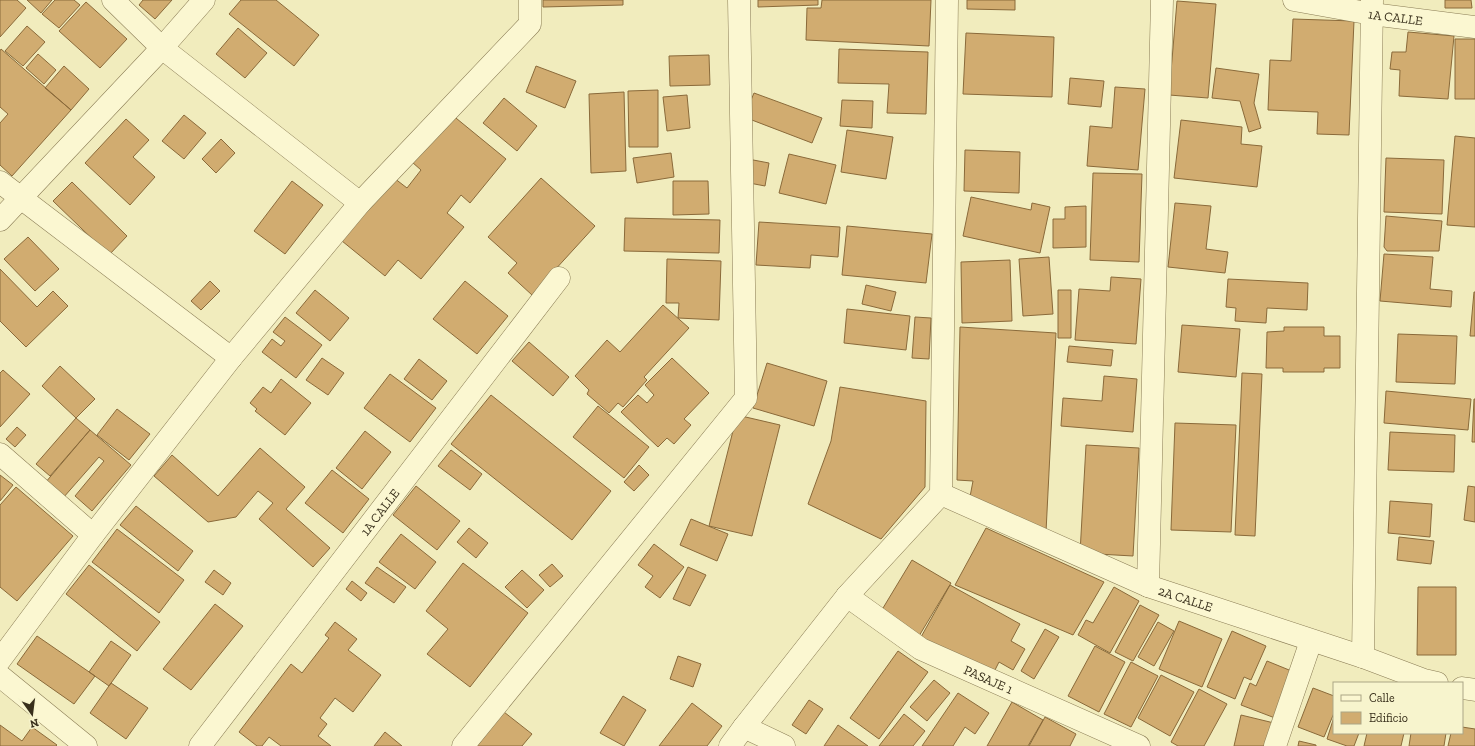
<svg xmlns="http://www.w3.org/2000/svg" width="1475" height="746" viewBox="0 0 1475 746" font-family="'Zilla Slab',serif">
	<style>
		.building { fill: #d1ac70; stroke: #8a6a3a }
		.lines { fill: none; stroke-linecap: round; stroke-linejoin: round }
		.street-casing { stroke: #8a7c55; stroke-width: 23 }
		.street { stroke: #fbf7d1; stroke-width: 22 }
		.labels { text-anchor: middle; stroke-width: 4; stroke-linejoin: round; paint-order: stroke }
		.street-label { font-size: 13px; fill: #382f1b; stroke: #f7f4cd }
	</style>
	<rect width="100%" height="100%" fill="#f1ecbd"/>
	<path class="building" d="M 0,0 L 17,0 L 26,8 L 0,37 Z
		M 27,0 L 52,0 L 41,13 Z
		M 55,0 L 74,0 L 80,5 L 59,28 L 42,14 Z
		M 143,0 L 172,0 L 155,19 L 139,5 Z
		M 241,0 L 276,0 L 319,35 L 294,66 L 229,14 Z
		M 543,0 L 623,0 L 623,5 L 543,7 Z
		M 758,0 L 818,0 L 818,5 L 758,7 Z
		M 822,0 L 931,0 L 929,46 L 806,40 L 807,8 L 821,8 Z
		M 967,0 L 1015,0 L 1015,10 L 967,9 Z
		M 1445,0 L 1471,0 L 1472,8 L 1445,8 Z
		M 1177,1 L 1216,4 L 1208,98 L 1169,95 Z
		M 86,2 L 127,39 L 100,68 L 59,31 Z
		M 1293,19 L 1354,21 L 1349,135 L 1317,134 L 1318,112 L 1268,110 L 1270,60 L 1291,61 Z
		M 27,26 L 45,42 L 23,66 L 5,51 Z
		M 238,28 L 267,53 L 245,78 L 216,54 Z
		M 1408,32 L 1454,36 L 1448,99 L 1399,96 L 1400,70 L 1390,69 L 1392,52 L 1406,52 Z
		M 966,33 L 1054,37 L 1052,97 L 963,94 Z
		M 1455,39 L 1475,39 L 1475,99 L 1455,99 Z
		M 1,49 L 71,110 L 12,176 L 0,165 L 0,123 L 8,114 L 0,107 L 0,51 Z
		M 839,49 L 928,52 L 926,114 L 887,113 L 889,84 L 838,83 Z
		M 38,54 L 56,70 L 44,84 L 26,68 Z
		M 709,55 L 710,85 L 670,86 L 669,56 Z
		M 64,66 L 89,89 L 71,110 L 45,88 Z
		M 536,66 L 576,81 L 565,108 L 526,92 Z
		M 1216,68 L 1259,74 L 1254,103 L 1261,128 L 1249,132 L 1240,101 L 1212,98 Z
		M 1070,78 L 1104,81 L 1101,107 L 1068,104 Z
		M 1115,87 L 1145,89 L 1138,170 L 1087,166 L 1090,126 L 1112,128 Z
		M 658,90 L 658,147 L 629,147 L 628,91 Z
		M 624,92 L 626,171 L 591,173 L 589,94 Z
		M 754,93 L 822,118 L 812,143 L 744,117 Z
		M 687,95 L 690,128 L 667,131 L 663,97 Z
		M 504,98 L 537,126 L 517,151 L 483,123 Z
		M 842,100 L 873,101 L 872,128 L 840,126 Z
		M 451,114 L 506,159 L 470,203 L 461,195 L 447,213 L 464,227 L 421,279 L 398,260 L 385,276 L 342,241 L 394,178 L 407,188 L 421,170 L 412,162 Z
		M 184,115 L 206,133 L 184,159 L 162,141 Z
		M 126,119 L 149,140 L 133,157 L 155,177 L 130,205 L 85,163 Z
		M 1181,120 L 1242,127 L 1241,144 L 1262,146 L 1257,187 L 1174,178 Z
		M 847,130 L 893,137 L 886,179 L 841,172 Z
		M 1455,136 L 1475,138 L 1475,227 L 1447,225 Z
		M 221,139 L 235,153 L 216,173 L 202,159 Z
		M 965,150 L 1020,152 L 1019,193 L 964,191 Z
		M 671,153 L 674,177 L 637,183 L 633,158 Z
		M 789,154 L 836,165 L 826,204 L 779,193 Z
		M 1386,158 L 1444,160 L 1442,214 L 1384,212 Z
		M 748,159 L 769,163 L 765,186 L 744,182 Z
		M 1093,173 L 1142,174 L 1139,262 L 1090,260 Z
		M 541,178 L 595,226 L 532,295 L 508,273 L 517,263 L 488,237 Z
		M 292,181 L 323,205 L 285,254 L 254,231 Z
		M 673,181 L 708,181 L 709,214 L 673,215 Z
		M 72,182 L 127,236 L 109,255 L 53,201 Z
		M 971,197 L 1031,210 L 1032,203 L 1050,207 L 1040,253 L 963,236 Z
		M 1175,203 L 1211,206 L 1206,249 L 1228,252 L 1225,273 L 1168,267 Z
		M 1086,206 L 1086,247 L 1053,248 L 1053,219 L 1065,219 L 1065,207 Z
		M 1386,216 L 1442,221 L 1439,251 L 1387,251 L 1384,247 Z
		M 625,218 L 720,220 L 719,253 L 624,251 Z
		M 759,222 L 840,227 L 838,257 L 811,255 L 810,268 L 756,265 Z
		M 847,226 L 932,234 L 926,283 L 842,275 Z
		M 28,237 L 59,269 L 35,291 L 4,259 Z
		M 1384,254 L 1433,257 L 1430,289 L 1452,291 L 1451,307 L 1380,301 Z
		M 1049,257 L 1053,314 L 1023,316 L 1019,259 Z
		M 667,259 L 721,261 L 719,320 L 678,318 L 679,303 L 666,303 Z
		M 1010,260 L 1012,321 L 962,323 L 961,262 Z
		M 0,269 L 37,307 L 53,291 L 68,306 L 26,347 L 0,321 Z
		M 1111,277 L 1141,279 L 1136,344 L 1075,340 L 1079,289 L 1110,291 Z
		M 1228,279 L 1308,283 L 1307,310 L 1267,308 L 1266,323 L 1235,321 L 1236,308 L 1226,307 Z
		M 210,281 L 220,291 L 201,310 L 191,301 Z
		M 465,281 L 508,316 L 477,354 L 433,319 Z
		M 866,285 L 896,292 L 891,311 L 862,304 Z
		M 315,290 L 349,318 L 330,341 L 296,313 Z
		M 1058,290 L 1071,290 L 1071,338 L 1058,338 Z
		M 1474,292 L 1475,292 L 1475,336 L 1470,336 Z
		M 663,305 L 689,328 L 644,377 L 647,380 L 623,407 L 618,403 L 609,413 L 587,394 L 589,390 L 575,376 L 607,340 L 620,352 Z
		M 847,309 L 910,316 L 906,350 L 844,343 Z
		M 285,317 L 322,345 L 296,378 L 262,352 L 272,339 L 281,346 L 285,341 L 273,332 Z
		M 915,317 L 931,318 L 929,359 L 912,358 Z
		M 1182,325 L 1240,329 L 1236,377 L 1178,372 Z
		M 960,327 L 1056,333 L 1046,532 L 969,502 L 973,481 L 957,480 Z
		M 1284,327 L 1324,327 L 1324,336 L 1340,336 L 1340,368 L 1324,368 L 1324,372 L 1283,372 L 1283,368 L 1266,368 L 1267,332 L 1284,331 Z
		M 1398,334 L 1457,336 L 1455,384 L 1396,382 Z
		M 529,342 L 569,377 L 553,396 L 512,361 Z
		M 1069,346 L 1113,350 L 1111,366 L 1067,362 Z
		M 322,358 L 344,373 L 328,395 L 306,380 Z
		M 672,358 L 709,393 L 684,419 L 691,425 L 674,444 L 667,438 L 658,447 L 621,412 L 638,395 L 647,403 L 654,395 L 645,385 Z
		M 419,359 L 447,381 L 432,400 L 404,379 Z
		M 767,363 L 827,381 L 814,426 L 753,408 Z
		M 60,366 L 95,399 L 76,418 L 42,386 Z
		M 3,370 L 30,394 L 0,427 L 0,373 Z
		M 1242,373 L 1262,374 L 1255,536 L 1235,535 Z
		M 390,374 L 436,408 L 410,442 L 364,408 Z
		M 1104,376 L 1137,379 L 1133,432 L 1061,426 L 1063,398 L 1102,401 Z
		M 281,379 L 311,403 L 285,435 L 255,411 L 257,409 L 250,403 L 263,387 L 271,393 Z
		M 840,387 L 926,401 L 925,487 L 881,539 L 808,504 L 831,441 Z
		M 1386,391 L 1471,399 L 1468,430 L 1384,423 Z
		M 491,395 L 611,491 L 572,540 L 451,444 Z
		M 1474,399 L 1475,399 L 1475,442 L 1472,442 Z
		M 598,406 L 649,447 L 624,478 L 573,437 Z
		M 117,409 L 150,434 L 129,460 L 97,435 Z
		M 737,415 L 780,425 L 752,536 L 709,526 Z
		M 76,418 L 90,430 L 50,476 L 36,464 Z
		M 1175,423 L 1236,425 L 1231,532 L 1171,530 Z
		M 17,427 L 26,435 L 15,447 L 6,439 Z
		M 90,430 L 131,465 L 92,511 L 75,496 L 104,461 L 99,457 L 63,498 L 45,483 Z
		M 365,431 L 391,452 L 362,489 L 336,468 Z
		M 1390,432 L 1455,435 L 1454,472 L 1388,470 Z
		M 1086,445 L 1139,448 L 1133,556 L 1080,553 Z
		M 260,448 L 305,487 L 286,509 L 330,548 L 313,567 L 259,519 L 273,503 L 258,491 L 236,517 L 208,522 L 154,476 L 172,455 L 218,496 Z
		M 451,450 L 482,474 L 470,490 L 438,466 Z
		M 639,465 L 649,475 L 634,491 L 624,482 Z
		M 332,470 L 369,499 L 343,533 L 305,503 Z
		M 0,475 L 13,485 L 0,501 Z
		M 416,486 L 460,521 L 437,550 L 393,515 Z
		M 1468,486 L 1475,487 L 1475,522 L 1464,520 Z
		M 16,487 L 73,536 L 17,601 L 0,587 L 0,505 Z
		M 1390,501 L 1432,504 L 1430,537 L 1388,533 Z
		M 136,506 L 193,551 L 178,571 L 120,525 Z
		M 691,519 L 728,534 L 717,561 L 680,545 Z
		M 469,528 L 488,543 L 476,558 L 457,542 Z
		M 986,528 L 1104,582 L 1073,635 L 955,585 Z
		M 117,529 L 184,580 L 159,613 L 92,562 Z
		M 401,534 L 436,562 L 415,589 L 379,562 Z
		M 1399,537 L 1434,541 L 1431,564 L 1397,560 Z
		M 654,544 L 684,567 L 660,598 L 645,587 L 653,576 L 638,565 Z
		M 912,560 L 951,583 L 919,636 L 880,613 Z
		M 463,563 L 528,613 L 470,687 L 427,654 L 448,629 L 426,611 Z
		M 552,564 L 563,576 L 550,587 L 539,575 Z
		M 89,565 L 160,622 L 137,651 L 66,594 Z
		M 377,567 L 406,587 L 394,603 L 365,583 Z
		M 688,567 L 706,575 L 690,606 L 673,599 Z
		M 214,570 L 231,583 L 223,595 L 205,582 Z
		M 522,570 L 544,590 L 527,608 L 505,587 Z
		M 352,581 L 367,593 L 361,601 L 346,589 Z
		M 950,585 L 1020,624 L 1011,641 L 1025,649 L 1013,670 L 999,662 L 992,676 L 921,637 Z
		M 1114,587 L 1139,601 L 1110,653 L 1078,635 L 1086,620 L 1093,623 Z
		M 1418,587 L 1456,587 L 1456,655 L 1417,655 Z
		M 215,604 L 243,626 L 191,690 L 163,669 Z
		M 1140,605 L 1159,615 L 1133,661 L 1115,652 Z
		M 1179,621 L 1222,639 L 1202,687 L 1159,669 Z
		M 335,622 L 357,639 L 348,650 L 381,675 L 353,712 L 335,698 L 320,718 L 327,724 L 318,736 L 331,746 L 281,746 L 269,737 L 262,746 L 257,746 L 239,732 L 291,664 L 302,673 L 329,638 L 325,635 Z
		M 1158,622 L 1174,631 L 1154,666 L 1138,657 Z
		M 1045,629 L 1059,637 L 1034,679 L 1021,671 Z
		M 1232,631 L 1266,646 L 1251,680 L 1244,677 L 1235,699 L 1207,687 Z
		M 37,636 L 95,676 L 74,704 L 17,664 Z
		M 111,641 L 131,655 L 109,686 L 89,672 Z
		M 1095,646 L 1125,662 L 1099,712 L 1068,696 Z
		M 898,651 L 928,672 L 879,739 L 850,718 Z
		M 678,656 L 701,664 L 693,687 L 670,679 Z
		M 1267,661 L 1294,672 L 1275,718 L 1241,705 L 1250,683 L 1256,686 Z
		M 1131,662 L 1158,676 L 1131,727 L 1104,714 Z
		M 1161,675 L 1194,692 L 1170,736 L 1138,718 Z
		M 934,680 L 950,693 L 927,721 L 910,707 Z
		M 111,683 L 148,708 L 126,739 L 90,713 Z
		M 1313,688 L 1334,696 L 1334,713 L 1324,737 L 1298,727 Z
		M 1199,689 L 1227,704 L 1204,746 L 1178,746 L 1171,742 Z
		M 958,693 L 989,713 L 975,734 L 965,727 L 953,746 L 922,746 Z
		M 623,696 L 646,710 L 624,746 L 600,733 Z
		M 809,700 L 823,709 L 806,734 L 792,725 Z
		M 1012,702 L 1043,720 L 1028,746 L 987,746 Z
		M 692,703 L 722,726 L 707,746 L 659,746 Z
		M 504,712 L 532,734 L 522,746 L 477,746 Z
		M 904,714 L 925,731 L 913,746 L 879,746 Z
		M 1241,715 L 1274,723 L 1269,746 L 1234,746 Z
		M 1045,717 L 1076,734 L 1070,746 L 1029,746 Z
		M 1334,717 L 1334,733 L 1359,733 L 1354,746 L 1347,746 L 1327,739 Z
		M 0,725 L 22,741 L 32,727 L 57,745 L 56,746 L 0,746 Z
		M 838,725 L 868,746 L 824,746 Z
		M 1462,727 L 1475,729 L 1475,746 L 1448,746 L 1451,733 L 1462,733 Z
		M 385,732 L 402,746 L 374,746 Z
		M 1367,733 L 1404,733 L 1401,746 L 1364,746 Z
		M 1411,733 L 1446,733 L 1444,746 L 1409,746 Z
		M 1299,741 L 1316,745 L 1316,746 L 1298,746 Z"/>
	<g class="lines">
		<g class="street-casing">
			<g id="street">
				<path d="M 113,0 L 162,48 L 360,203"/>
				<path id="s1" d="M 1294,0 L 1372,14 L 1475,27"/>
				<path d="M 0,182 L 231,358"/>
				<path d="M 0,220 L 162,48 L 204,0"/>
				<path d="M 0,454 L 93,535"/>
				<path id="s2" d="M 941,494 L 1148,586 L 1363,657 L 1424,680 L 1437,683"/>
				<path d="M 1148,586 L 1162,0"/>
				<path id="s3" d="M 847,596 L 921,649 L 1139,746"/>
				<path d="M 1363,657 L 1372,0"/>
				<path d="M 0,660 L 93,535 L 231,358 L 360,203 L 530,24 L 530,0"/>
				<path d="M 0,676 L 86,746"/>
				<path d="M 1462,688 L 1475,690"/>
				<path d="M 744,727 L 784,746"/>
				<path id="s4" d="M 200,746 L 559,278"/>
				<path d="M 463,746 L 746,398 L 739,0"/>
				<path d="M 730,746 L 744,727 L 847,596 L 941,494 L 947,0"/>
				<path d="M 1275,746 L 1311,641"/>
			</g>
		</g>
		<use href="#street" class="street"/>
	</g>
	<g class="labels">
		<g class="street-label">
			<text dy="5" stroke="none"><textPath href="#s1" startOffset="103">1A CALLE</textPath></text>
			<text dy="5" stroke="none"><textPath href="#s4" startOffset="295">1A CALLE</textPath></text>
			<text dy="5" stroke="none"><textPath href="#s2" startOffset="266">2A CALLE</textPath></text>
			<text dy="5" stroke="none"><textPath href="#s3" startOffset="165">PASAJE 1</textPath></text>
		</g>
	</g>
	<rect x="1333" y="682" width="130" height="52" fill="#f7f4cd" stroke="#aba586"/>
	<rect x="1341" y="695" width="20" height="6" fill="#fbf7d1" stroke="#aba586"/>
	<text x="1369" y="702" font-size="12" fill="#382f1b">Calle</text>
	<rect x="1341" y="712" width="20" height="12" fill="#d1ac70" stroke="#aba586"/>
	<text x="1369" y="722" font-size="12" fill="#382f1b">Edificio</text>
	<g transform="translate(32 714) rotate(166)" stroke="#f7f4cd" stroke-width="3" paint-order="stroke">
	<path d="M0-3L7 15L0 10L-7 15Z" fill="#382f1b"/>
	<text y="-6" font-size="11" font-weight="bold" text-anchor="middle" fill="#382f1b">N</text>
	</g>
</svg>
